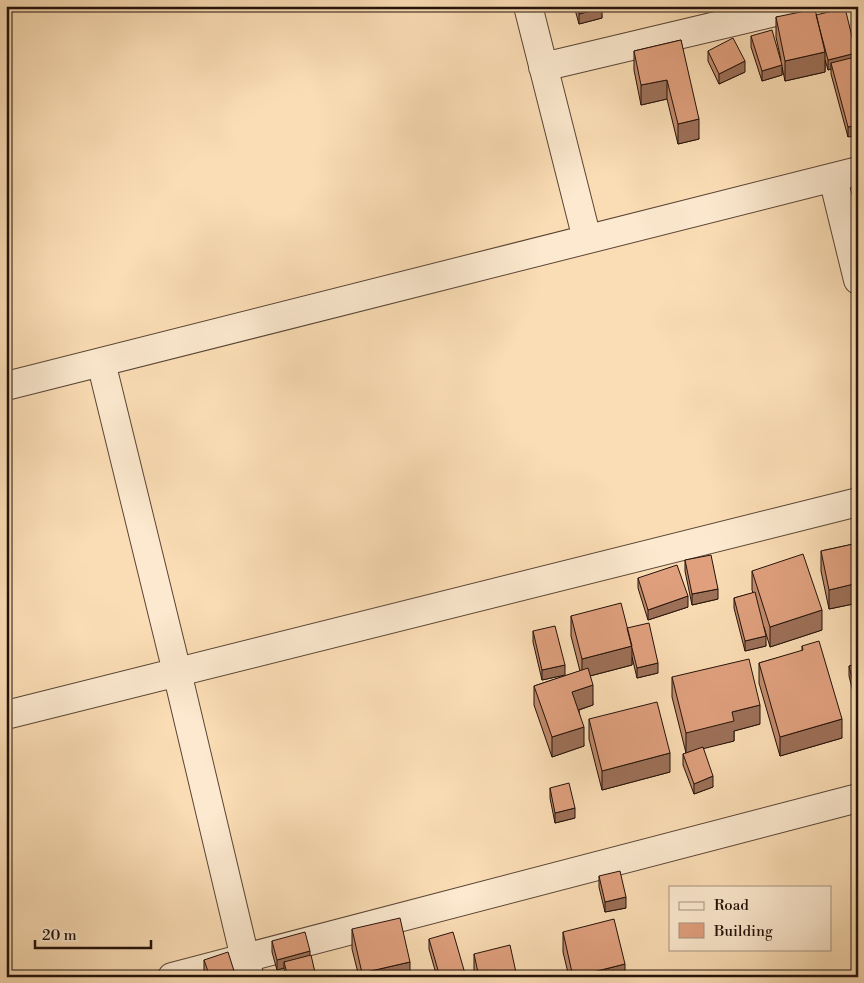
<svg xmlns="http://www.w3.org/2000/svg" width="864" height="983" viewBox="0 0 864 983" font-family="'Libre Bodoni',serif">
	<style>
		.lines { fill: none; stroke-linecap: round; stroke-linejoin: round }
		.minor-casing { stroke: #594535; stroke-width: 30 }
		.minor { stroke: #fce9cf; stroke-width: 28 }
		.wall { fill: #c18a6c; stroke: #23120a }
		.shaded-wall { fill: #9d7058; stroke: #23120a }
		.building { fill: #e0a07e; stroke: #23120a }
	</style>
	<rect width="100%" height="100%" fill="#fbddb5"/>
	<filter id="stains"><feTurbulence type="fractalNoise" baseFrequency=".004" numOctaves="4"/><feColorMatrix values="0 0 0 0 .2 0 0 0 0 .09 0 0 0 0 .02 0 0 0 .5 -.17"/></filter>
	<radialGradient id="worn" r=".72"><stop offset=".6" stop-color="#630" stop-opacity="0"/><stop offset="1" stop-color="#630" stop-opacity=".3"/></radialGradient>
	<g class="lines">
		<g class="minor-casing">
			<path id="minor" d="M 528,6 L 587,239
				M 543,67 L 800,6
				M 833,178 L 858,280
				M 101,362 L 177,672 L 249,975
				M 6,386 L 858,171
				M 6,715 L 858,502
				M 172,977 L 858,798"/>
		</g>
		<use href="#minor" class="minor"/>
	</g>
	<path class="wall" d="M 574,6 L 601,6 L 602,18 L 579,24 Z
		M 816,15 L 856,53 L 848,137 L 831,74 L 831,69 L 828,70 L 825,60 L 825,72 L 785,81 L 782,67 L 782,75 L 762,81 L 751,47 L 751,36 L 781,60 L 776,37 L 776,17 Z
		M 681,40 L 699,139 L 678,144 L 667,99 L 641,105 L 634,70 L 634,51 Z
		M 708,51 L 745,72 L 719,84 L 708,61 Z
		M 858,543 L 858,603 L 829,609 L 821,571 L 821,551 Z
		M 685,560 L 718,599 L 692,605 L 685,571 Z
		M 752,571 L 822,630 L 770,647 L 764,627 L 766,646 L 745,651 L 734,608 L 734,598 L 753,593 L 752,590 Z
		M 638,578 L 688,607 L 648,620 L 638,588 Z
		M 571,616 L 627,628 L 658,673 L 637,678 L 632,657 L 632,665 L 590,676 L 593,705 L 579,710 L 584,746 L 552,757 L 534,705 L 534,686 L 580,671 L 571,636 Z
		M 533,631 L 565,675 L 542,680 L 533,642 Z
		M 802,646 L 842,738 L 780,756 L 759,683 L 759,663 L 802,651 Z
		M 858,664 L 858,712 L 849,676 L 849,666 Z
		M 672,677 L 760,724 L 734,731 L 734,741 L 703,748 L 713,787 L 694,794 L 683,765 L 683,754 L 694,751 L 686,753 L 672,697 Z
		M 589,719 L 670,772 L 602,790 L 589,739 Z
		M 550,788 L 575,818 L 555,823 L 550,798 Z
		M 599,876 L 626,908 L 605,912 L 599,887 Z
		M 352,929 L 410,977 L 359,977 L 352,949 Z
		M 563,932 L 625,977 L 569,977 L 563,952 Z
		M 429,939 L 466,977 L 437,977 L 429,949 Z
		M 272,941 L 310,955 L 316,977 L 286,977 L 284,968 L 277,970 L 272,952 Z
		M 474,954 L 517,977 L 475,977 L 474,973 Z
		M 204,960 L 235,977 L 206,977 L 204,970 Z"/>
	<path class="shaded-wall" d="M 666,6 L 678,6 L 666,10 Z
		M 602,8 L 602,18 L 579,24 L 579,14 Z
		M 825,52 L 825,72 L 785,81 L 785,61 Z
		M 856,53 L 856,63 L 831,63 L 831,69 L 828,70 L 828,60 Z
		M 745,61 L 745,72 L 719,84 L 719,74 Z
		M 782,65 L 782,75 L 762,81 L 762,71 Z
		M 667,80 L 667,99 L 641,105 L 641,85 Z
		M 699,119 L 699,139 L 678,144 L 678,124 Z
		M 858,125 L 858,135 L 848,137 L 848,127 Z
		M 858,583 L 858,603 L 829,609 L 829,590 Z
		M 718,589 L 718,599 L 692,605 L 692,594 Z
		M 688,596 L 688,607 L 648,620 L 648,610 Z
		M 822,610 L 822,630 L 770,647 L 770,627 Z
		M 766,636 L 766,646 L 745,651 L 745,641 Z
		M 632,646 L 632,665 L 582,678 L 582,659 Z
		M 658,663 L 658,673 L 637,678 L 637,668 Z
		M 565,665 L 565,675 L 542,680 L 542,670 Z
		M 593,685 L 593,705 L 572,712 L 572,692 Z
		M 760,705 L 760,724 L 734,731 L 734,741 L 686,753 L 686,733 L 732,712 Z
		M 842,719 L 842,738 L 780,756 L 780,737 Z
		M 584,727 L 584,746 L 552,757 L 552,737 Z
		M 670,753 L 670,772 L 602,790 L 602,771 Z
		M 713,776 L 713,787 L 694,794 L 694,784 Z
		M 575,808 L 575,818 L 555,823 L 555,813 Z
		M 626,897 L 626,908 L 605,912 L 605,902 Z
		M 310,951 L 310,961 L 284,962 L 284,968 L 277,970 L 277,960 Z
		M 410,962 L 410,977 L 362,977 L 362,973 Z
		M 625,964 L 625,977 L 574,977 Z
		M 235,974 L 235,977 L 224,977 Z"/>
	<path class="building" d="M 577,6 L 601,6 L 602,8 L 579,14 Z
		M 845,8 L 856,53 L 828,60 L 816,15 Z
		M 815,9 L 825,52 L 785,61 L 776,17 Z
		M 772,30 L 782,65 L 762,71 L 751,36 Z
		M 733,38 L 745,61 L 719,74 L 708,51 Z
		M 681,40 L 699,119 L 678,124 L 667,80 L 641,85 L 634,51 Z
		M 855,57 L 858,69 L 858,125 L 848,127 L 831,63 Z
		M 858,543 L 858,583 L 829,590 L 821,551 Z
		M 803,554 L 822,610 L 770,627 L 752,571 Z
		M 711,555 L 718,589 L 692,594 L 685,560 Z
		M 677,565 L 688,596 L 648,610 L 638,578 Z
		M 755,592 L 766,636 L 745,641 L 734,598 Z
		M 621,603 L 632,646 L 582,659 L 571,616 Z
		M 649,623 L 658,663 L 637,668 L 627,628 Z
		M 555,626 L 565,665 L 542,670 L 533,631 Z
		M 819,641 L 842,719 L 780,737 L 759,663 L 803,650 L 802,646 Z
		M 749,659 L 760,705 L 732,712 L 734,721 L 686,733 L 672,677 Z
		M 858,664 L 858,702 L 849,666 Z
		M 588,668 L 593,685 L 572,692 L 584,727 L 552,737 L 534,686 Z
		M 657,702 L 670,753 L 602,771 L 589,719 Z
		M 703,747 L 713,776 L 694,784 L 683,754 Z
		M 569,783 L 575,808 L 555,813 L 550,788 Z
		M 620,871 L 626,897 L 605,902 L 599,876 Z
		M 400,918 L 410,962 L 362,973 L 352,929 Z
		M 614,919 L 625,964 L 573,977 L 563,932 Z
		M 305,932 L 310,951 L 277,960 L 272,941 Z
		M 453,932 L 466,977 L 440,977 L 429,939 Z
		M 510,945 L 517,977 L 479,977 L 474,954 Z
		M 228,952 L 235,974 L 224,977 L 210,977 L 204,960 Z
		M 311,955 L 316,977 L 288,977 L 284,962 Z"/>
	<rect width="864" height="983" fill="none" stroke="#fbddb5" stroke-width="25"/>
	<rect x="8" y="8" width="849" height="968" fill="none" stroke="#23120a" stroke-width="2.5"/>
	<rect x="12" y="12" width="839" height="958" fill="none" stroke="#23120a"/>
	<rect x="669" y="886" width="162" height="65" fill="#fce9cf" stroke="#a59380"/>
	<rect x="679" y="902" width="25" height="8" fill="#fce9cf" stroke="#a59380"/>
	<text x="714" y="910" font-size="15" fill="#23120a">Road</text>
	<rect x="679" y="923" width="25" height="15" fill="#e0a07e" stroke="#a59380"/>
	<text x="714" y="936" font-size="15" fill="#23120a">Building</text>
	<path d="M35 940v8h116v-8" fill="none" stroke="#23120a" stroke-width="2.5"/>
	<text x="42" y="940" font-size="15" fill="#23120a" stroke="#fce9cf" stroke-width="4" paint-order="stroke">20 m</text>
	<rect width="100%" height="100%" filter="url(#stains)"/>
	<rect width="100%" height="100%" fill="url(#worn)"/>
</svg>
